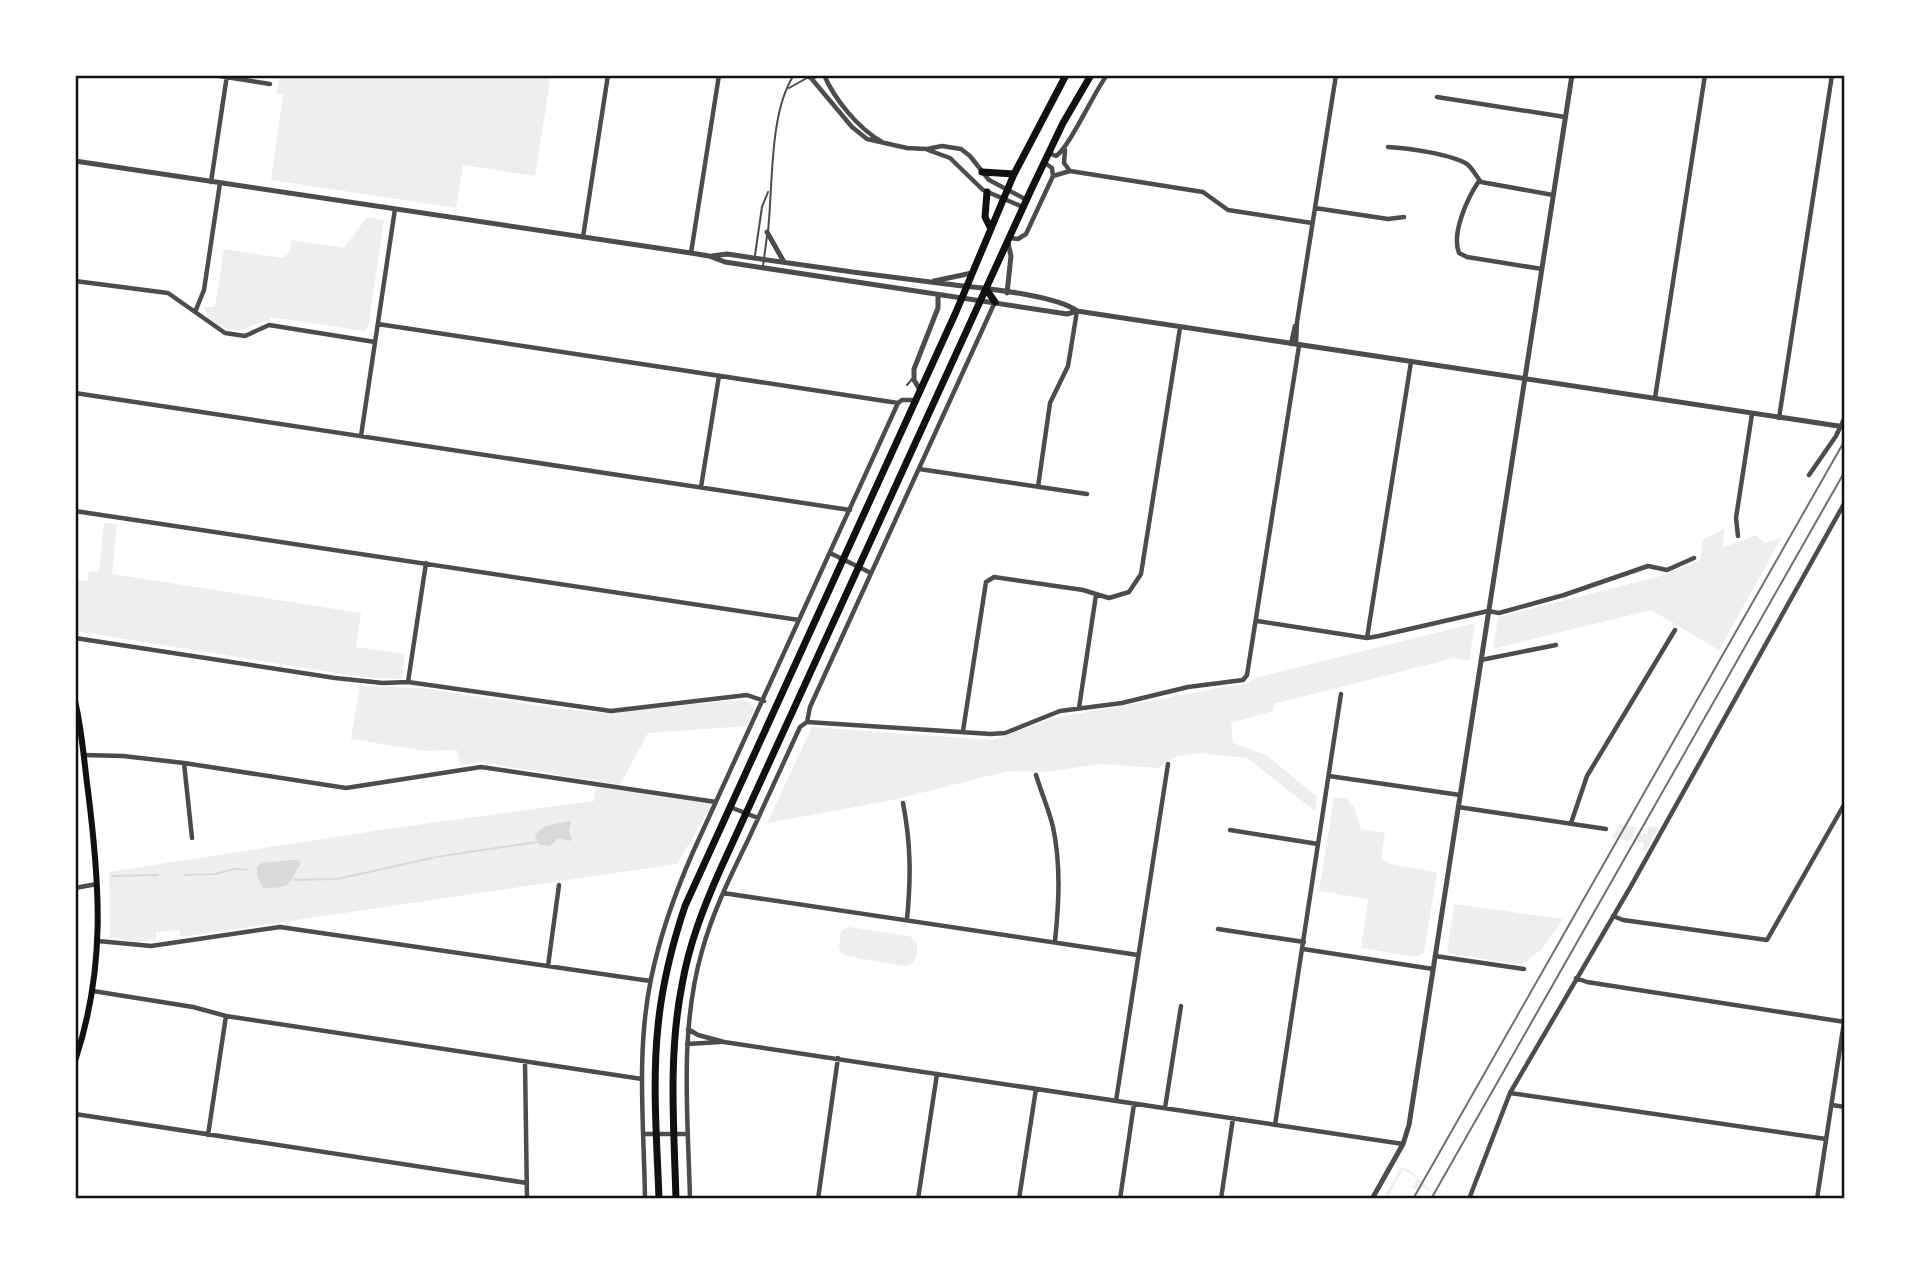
<svg xmlns="http://www.w3.org/2000/svg" width="1920" height="1274" viewBox="0 0 1920 1274" font-family="Figtree,sans-serif">
	<style>
		.green { fill: #eee }
		.water { fill: #d9d9d9 }
		.lines { fill: none; stroke-linecap: round; stroke-linejoin: round }
		.stream { stroke: #d9d9d9; stroke-width: 2 }
		.service { stroke: #4c4c4c; stroke-width: 2 }
		.minor { stroke: #4c4c4c; stroke-width: 4.5 }
		.tertiary { stroke: #4c4c4c; stroke-width: 5 }
		.secondary { stroke: #111; stroke-width: 6 }
		.trunk { stroke: #111; stroke-width: 7 }
		.rail { stroke: #707070; stroke-width: 2 }
		.neatline { fill: none; stroke: #111; stroke-width: 2.5 }
	</style>
	<rect width="100%" height="100%" fill="#fff"/>
	<path class="green" d="M 280,75 L 551,75 L 535,176 L 463,165 L 456,208 L 271,180 L 283,95 L 277,93 Z
		M 367,217 L 384,220 L 368,328 L 364,331 L 270,317 L 269,321 C 238,327 237,342 207,316 L 205,307 L 215,307 L 224,249 L 283,258 L 290,252 L 291,240 L 344,248 Z
		M 104,523 L 117,524 L 112,574 L 361,613 L 356,647 L 405,654 L 402,679 L 362,677 L 75,631 L 75,580 L 88,581 L 89,571 L 99,572 Z
		M 1725,528 L 1722,548 L 1756,535 L 1765,543 L 1782,537 L 1719,650 L 1651,610 L 1493,649 L 1498,617 L 1661,576 L 1700,560 L 1703,540 Z
		M 1475,623 L 1469,661 L 1454,658 L 1274,704 L 1273,711 L 1231,723 L 1233,743 L 1266,755 L 1317,797 L 1315,811 L 1247,758 L 1200,753 L 1177,756 L 1158,768 L 1102,764 L 1043,772 L 1008,771 L 893,800 L 767,823 L 812,727 L 993,740 L 1054,718 L 1248,683 L 1255,678 Z
		M 360,686 L 422,688 L 560,709 L 603,713 L 739,700 L 749,702 L 754,710 L 747,726 L 648,733 L 620,785 L 481,762 L 460,765 L 457,750 L 425,751 L 351,739 Z
		M 595,786 L 713,803 L 677,864 L 181,937 L 179,930 L 156,932 L 156,940 L 137,942 L 110,937 L 109,872 L 394,828 L 594,801 Z
		M 1334,797 L 1347,799 L 1354,807 L 1361,829 L 1385,833 L 1381,858 L 1389,864 L 1437,872 L 1424,953 L 1417,957 L 1361,948 L 1368,899 L 1319,891 Z
		M 1620,824 L 1637,827 L 1630,841 L 1612,838 Z
		M 1649,826 L 1659,828 L 1646,851 L 1643,850 L 1644,843 L 1633,841 L 1638,833 L 1647,834 Z
		M 1454,904 L 1563,919 L 1542,949 L 1521,965 L 1447,953 Z
		M 848,927 L 910,936 L 917,943 C 918,954 916,964 905,966 L 846,956 L 841,953 L 839,946 L 841,931 Z
		M 1401,1167 L 1408,1169 L 1440,1199 L 1431,1197 L 1433,1193 L 1422,1187 L 1419,1191 L 1408,1185 L 1414,1186 L 1417,1179 L 1413,1175 L 1403,1170 L 1387,1199 L 1383,1199 Z"/>
	<path class="water" d="M 571,821 L 569,831 L 572,839 L 570,841 L 558,838 L 550,846 L 540,845 L 535,837 C 541,823 558,824 571,821 Z
		M 292,860 L 298,860 L 301,864 C 286,885 294,888 263,888 L 257,877 L 257,867 L 262,863 Z"/>
	<g class="lines">
		<path class="stream" d="M 435,857 L 537,842
			M 184,875 L 215,874 L 234,869 L 248,870
			M 112,876 L 158,875
			M 294,880 L 337,879 L 432,858"/>
		<path class="service" d="M 789,88 L 807,78
			M 768,231 C 773,187 769,112 794,75
			M 755,255 L 762,207 L 768,192
			M 763,266 L 767,236
			M 907,385 L 913,378"/>
		<path class="minor" d="M 213,75 L 270,84
			M 803,75 L 811,78 L 818,75
			M 824,75 C 835,100 858,128 882,142
			M 811,78 L 852,127 L 867,139 L 907,148 L 927,149 L 942,146 L 961,149 L 970,156 L 989,180 L 1027,200
			M 1437,97 L 1565,117
			M 1388,147 C 1407,148 1451,154 1467,164 C 1473,169 1476,176 1481,182 L 1553,195
			M 928,150 L 950,158 L 983,190 L 1023,207
			M 1065,150 L 1064,163 L 1070,171
			M 1049,153 L 1056,156 C 1069,148 1094,92 1107,75
			M 1045,163 L 1052,168 L 1053,176
			M 1479,181 C 1468,197 1451,233 1459,253 L 1467,257 L 1542,269
			M 211,182 L 227,75
			M 1315,208 L 1388,219 L 1404,217
			M 583,237 L 608,75
			M 1010,238 L 1018,239 L 1026,234 L 1053,176 L 1070,171 L 1203,192 L 1228,210 L 1312,223
			M 691,253 L 719,75
			M 75,281 L 168,293 L 225,333 L 245,336 L 269,325 L 375,342
			M 195,312 L 204,290 L 220,183
			M 378,324 L 898,403
			M 1291,344 L 1295,326
			M 1296,344 L 1297,322 L 1336,75
			M 75,393 L 850,510
			M 1655,398 L 1705,75
			M 1779,418 L 1832,75
			M 361,436 L 395,209
			M 919,469 L 1087,494
			M 1809,475 L 1836,436 L 1845,417
			M 701,487 L 719,376
			M 1038,487 L 1050,403 L 1068,366 L 1077,311
			M 75,511 L 799,620
			M 1738,536 L 1736,518 L 1752,414
			M 830,553 L 871,573
			M 1257,621 L 1367,638 L 1379,636 L 1488,611 L 1499,613 L 1564,595 L 1648,566 L 1667,570 L 1694,558
			M 75,638 L 335,678 L 383,683 L 408,682 L 611,711 L 747,695 L 764,701
			M 1367,638 L 1411,362
			M 1481,660 L 1556,645
			M 408,682 L 426,563
			M 1079,708 L 1096,595
			M 807,722 L 991,734 L 1005,733 L 1060,711 L 1122,703 L 1188,687 L 1243,680 L 1247,675 L 1299,346
			M 963,731 L 986,582 L 994,577 L 1083,590 L 1109,598 L 1129,592 L 1141,574 L 1180,328
			M 83,755 L 123,756 L 184,763 L 346,788 L 481,767 L 716,802
			M 184,763 L 192,838
			M 1036,775 C 1041,792 1049,810 1053,827 C 1061,865 1059,903 1055,941
			M 1329,776 L 1460,795
			M 903,803 C 911,844 911,878 907,919
			M 730,807 L 758,818
			M 1458,807 L 1606,829
			M 1571,823 L 1587,776 L 1675,630
			M 1230,830 L 1318,844
			M 75,888 L 97,884
			M 723,893 L 1138,955
			M 1613,916 L 1623,920 L 1767,940 L 1845,803
			M 1218,929 L 1304,942
			M 98,941 L 151,946 L 280,927 L 650,981
			M 1303,949 L 1433,969
			M 1435,956 L 1524,969
			M 548,966 L 559,885
			M 1576,978 L 1587,982 L 1845,1022
			M 93,991 L 193,1007 L 226,1016 L 642,1079
			M 688,1029 L 698,1035 L 724,1042 L 1403,1144
			M 687,1044 L 720,1042
			M 525,1062 L 527,1199
			M 1510,1093 L 1826,1139
			M 1116,1101 L 1168,764
			M 1832,1105 L 1845,1107
			M 1165,1108 L 1181,1006
			M 75,1114 L 527,1183
			M 1275,1125 L 1341,694
			M 644,1134 L 688,1134
			M 208,1135 L 226,1016
			M 645,1199 C 644,1126 636,1051 651,979 C 660,935 675,893 693,852 L 898,403 L 902,400 L 916,400
			M 690,1199 C 688,1116 679,1031 702,951 C 713,911 731,875 749,838 C 766,801 783,764 800,727 L 807,722 L 810,707 L 995,302
			M 818,1199 L 838,1058
			M 918,1199 L 937,1074
			M 1019,1199 L 1036,1089
			M 1120,1199 L 1134,1104
			M 1221,1199 L 1233,1118
			M 1469,1199 L 1510,1093 L 1631,886 L 1845,502
			M 1817,1199 L 1844,1022"/>
		<path class="tertiary" d="M 75,161 L 691,253 L 709,256 L 725,262 L 1067,314 L 1077,311 L 1845,427
			M 767,232 L 784,262
			M 712,256 L 727,254 C 800,265 873,275 946,284 C 977,288 1055,294 1077,311
			M 934,281 L 972,273
			M 1007,293 L 1011,256 L 1008,243
			M 920,390 L 914,380 L 914,369 L 938,308 L 938,295
			M 1372,1199 L 1403,1144 L 1409,1125 L 1572,75"/>
		<path class="secondary" d="M 75,701 C 82,730 84,761 88,791 C 100,886 106,968 75,1061"/>
		<path class="trunk" d="M 982,172 L 1014,174
			M 987,192 L 985,217 L 991,229
			M 986,289 L 995,302
			M 659,1199 C 657,1142 652,1083 658,1026 C 662,985 672,945 685,906 L 956,312 L 1014,174 L 1066,75
			M 676,1199 C 674,1128 668,1055 682,985 C 689,944 704,906 721,868 L 1031,190 L 1063,123 L 1091,75"/>
		<path class="rail" d="M 1413,1199 L 1845,440
			M 1431,1199 L 1845,471"/>
	</g>
	<rect width="1920" height="1274" fill="none" stroke="#ffffff" stroke-width="154"/>
	<rect x="77" y="77" width="1766" height="1120" class="neatline"/>
</svg>
